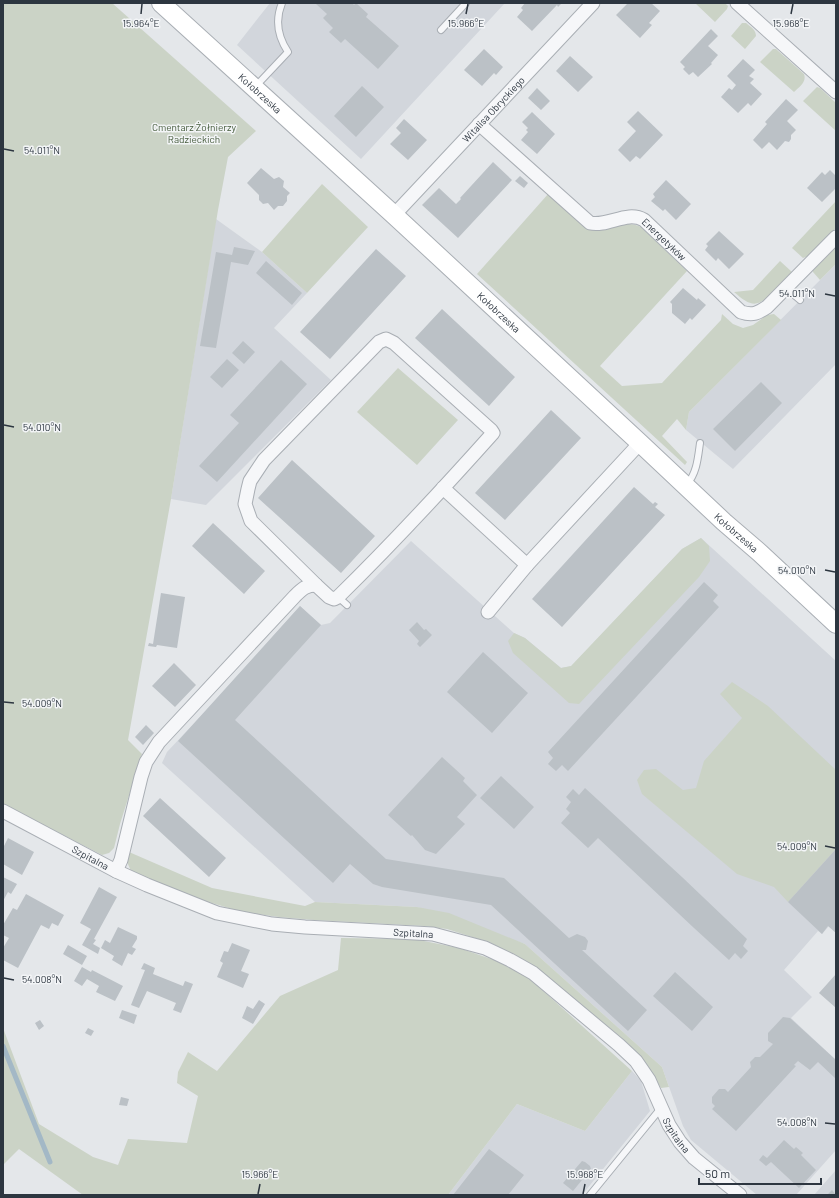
<svg xmlns="http://www.w3.org/2000/svg" width="839" height="1198" viewBox="0 0 839 1198" font-family="Barlow,sans-serif">
	<style>
		.built { fill: #d2d6dc }
		.green { fill: #cbd3c6 }
		.lines { fill: none; stroke-linecap: round; stroke-linejoin: round }
		.stream { stroke: #a3b8c6; stroke-width: 5 }
		.building { fill: #bbc1c6 }
		.lane-casing { stroke: #a9aeb4; stroke-width: 8 }
		.street-casing { stroke: #a9aeb4; stroke-width: 15 }
		.secondary-casing { stroke: #a9aeb4; stroke-width: 20 }
		.lane { stroke: #f6f7f9; stroke-width: 6 }
		.street { stroke: #f6f7f9; stroke-width: 13 }
		.secondary { stroke: #fff; stroke-width: 18 }
		.ticks { fill: none; stroke: #2d3640; stroke-width: 1.5 }
		.labels { text-anchor: middle; stroke-width: 3; stroke-linejoin: round; paint-order: stroke }
		.street-label { font-size: 10px; fill: #2d3640; stroke: #f3f5f7 }
		.park-label { font-size: 10px; fill: #455b3c; stroke: #f3f5f7 }
		.ticks-label { font-size: 10px; text-anchor: middle; fill: #2d3640; stroke: #f3f5f7; stroke-width: 3; stroke-linejoin: round; paint-order: stroke }
	</style>
	<rect width="100%" height="100%" fill="#e4e7ea"/>
	<path class="built" d="M 270,3 L 505,3 L 361,159 L 237,45 Z
		M 216,219 L 262,252 L 307,293 L 274,328 L 331,380 L 206,505 L 171,499 Z
		M 836,264 L 836,364 L 733,469 L 686,430 L 689,412 Z
		M 701,538 L 836,661 L 836,933 L 829,926 L 822,934 L 818,931 L 784,970 L 812,997 L 791,1018 L 836,1060 L 836,1150 L 796,1195 L 757,1195 L 691,1140 L 683,1126 L 662,1067 L 525,944 L 417,907 L 315,902 L 162,763 L 167,752 L 215,701 L 300,606 L 321,625 L 330,623 L 411,541 L 514,633 L 525,638 L 561,668 L 572,666 L 682,549 Z
		M 632,1071 L 641,1081 L 650,1111 L 582,1195 L 448,1195 L 517,1104 L 585,1131 Z
		M 836,1170 L 836,1195 L 814,1195 Z"/>
	<path class="green" d="M 3,3 L 112,3 L 256,131 L 228,157 L 218,210 L 171,499 L 128,740 L 142,754 L 120,824 L 114,848 L 109,853 L 102,855 L 3,804 Z
		M 695,3 L 725,3 L 728,6 L 727,9 L 715,22 Z
		M 742,23 L 746,23 C 751,27 756,30 756,36 L 745,49 L 731,36 Z
		M 773,49 L 776,49 L 804,74 C 807,82 799,87 794,92 L 760,62 Z
		M 817,87 L 820,88 L 836,103 L 836,131 L 803,101 Z
		M 322,184 L 368,227 L 307,293 L 262,252 Z
		M 549,193 L 590,229 C 608,232 624,218 641,227 L 687,271 L 600,366 L 622,386 L 662,383 L 721,320 L 722,314 L 733,324 L 743,328 L 753,325 L 767,315 L 774,314 L 781,320 L 689,412 L 686,430 L 677,419 L 662,436 L 687,462 L 685,465 L 477,274 Z
		M 836,201 L 836,228 L 808,256 L 803,258 L 792,248 Z
		M 836,243 L 836,264 L 820,280 L 813,272 L 813,269 Z
		M 780,261 L 792,272 C 786,278 779,285 773,292 C 757,309 750,306 734,292 L 753,290 Z
		M 398,368 L 458,420 L 417,465 L 357,412 Z
		M 701,538 L 709,546 L 710,561 L 699,577 L 579,704 L 569,703 L 513,653 L 508,641 L 514,633 L 525,638 L 561,668 L 571,666 L 682,549 Z
		M 732,682 L 768,706 L 836,770 L 836,849 L 788,902 L 774,887 L 737,874 L 642,794 L 637,780 L 644,770 L 656,769 L 683,790 L 696,788 L 704,761 L 742,718 L 720,694 Z
		M 129,852 L 212,888 L 305,906 L 315,902 L 417,907 L 449,913 L 525,944 L 662,1067 L 669,1087 L 661,1088 L 642,1059 L 622,1038 L 537,968 L 491,943 L 447,929 L 424,926 L 314,920 L 279,917 L 242,912 L 182,894 L 131,871 L 127,862 Z
		M 341,938 L 414,939 L 459,948 L 497,961 L 530,979 L 632,1071 L 585,1131 L 517,1104 L 448,1195 L 83,1195 L 19,1149 L 3,1165 L 3,1028 L 39,1124 L 93,1157 L 118,1165 L 128,1139 L 187,1143 L 198,1096 L 177,1083 L 178,1072 L 188,1052 L 217,1071 L 280,996 L 338,970 Z"/>
	<g class="lines">
		<path class="stream" d="M 3,1046 L 50,1162"/>
	</g>
	<path class="building" d="M 317,3 L 352,3 L 354,5 L 356,3 L 368,14 L 366,17 L 399,46 L 378,69 L 345,39 L 341,43 L 329,32 L 333,28 L 323,18 L 327,14 L 316,4 Z
		M 525,3 L 562,3 L 558,7 L 557,5 L 532,31 L 517,17 L 523,10 L 521,8 Z
		M 626,3 L 651,3 L 660,11 L 649,23 L 652,25 L 640,38 L 616,15 L 627,4 Z
		M 711,29 L 718,36 L 708,46 L 718,55 L 711,63 L 712,64 L 698,77 L 693,72 L 689,75 L 683,69 L 685,67 L 680,62 Z
		M 484,49 L 503,67 L 496,75 L 494,73 L 482,86 L 464,70 Z
		M 570,56 L 593,77 L 578,92 L 556,71 Z
		M 743,59 L 755,70 L 749,76 L 754,79 L 750,83 L 762,94 L 751,106 L 748,103 L 738,113 L 721,97 L 729,88 L 732,90 L 736,85 L 727,76 Z
		M 362,86 L 384,107 L 356,137 L 334,116 Z
		M 537,88 L 550,101 L 541,110 L 528,98 Z
		M 786,99 L 798,110 L 787,121 L 796,130 L 791,135 L 791,139 L 789,142 L 785,141 L 777,150 L 769,142 L 762,149 L 753,140 L 767,124 L 765,122 Z
		M 638,111 L 663,135 L 640,159 L 636,156 L 630,162 L 618,150 L 636,131 L 627,122 Z
		M 532,112 L 555,134 L 537,154 L 521,140 L 528,132 L 526,130 L 528,128 L 522,122 Z
		M 404,119 L 427,140 L 408,160 L 390,144 L 401,133 L 396,128 Z
		M 493,162 L 512,180 L 458,238 L 422,205 L 439,188 L 456,204 L 461,199 L 460,198 Z
		M 261,168 L 274,179 L 279,177 L 284,181 L 283,187 L 290,193 L 287,196 L 287,201 L 283,206 L 278,206 L 274,210 L 268,203 L 263,204 L 259,200 L 259,195 L 247,183 Z
		M 830,170 L 836,176 L 836,188 L 822,202 L 807,188 L 822,172 L 825,175 Z
		M 520,176 L 528,183 L 524,188 L 515,181 Z
		M 666,180 L 691,204 L 676,220 L 665,209 L 663,211 L 651,201 L 655,197 L 653,194 Z
		M 719,231 L 744,254 L 729,269 L 718,258 L 716,261 L 705,250 L 708,246 L 706,244 Z
		M 234,247 L 255,251 L 248,265 L 231,262 L 216,348 L 200,346 L 216,252 L 232,255 Z
		M 376,249 L 406,276 L 330,359 L 300,332 Z
		M 266,261 L 302,293 L 292,305 L 256,273 Z
		M 683,288 L 697,300 L 698,298 L 706,305 L 692,320 L 690,318 L 685,324 L 672,313 L 672,304 L 670,302 Z
		M 442,309 L 515,377 L 489,406 L 415,338 Z
		M 243,341 L 255,352 L 244,364 L 232,353 Z
		M 227,359 L 239,370 L 222,388 L 210,377 Z
		M 281,360 L 307,384 L 217,482 L 199,466 L 239,423 L 230,415 Z
		M 761,382 L 782,403 L 735,451 L 713,429 Z
		M 551,410 L 581,438 L 505,520 L 475,493 Z
		M 292,460 L 375,536 L 341,573 L 258,498 Z
		M 634,487 L 653,504 L 655,502 L 658,504 L 655,507 L 665,515 L 562,627 L 532,599 Z
		M 213,523 L 265,571 L 244,594 L 192,546 Z
		M 704,582 L 718,595 L 713,601 L 719,607 L 568,771 L 562,765 L 556,771 L 548,764 L 553,758 L 548,752 Z
		M 161,593 L 185,597 L 177,648 L 157,645 L 156,647 L 148,646 L 149,643 L 153,644 Z
		M 300,606 L 321,625 L 235,720 L 386,859 L 504,878 L 569,938 L 577,934 L 585,937 L 588,941 L 586,950 L 582,950 L 647,1010 L 628,1031 L 491,905 L 382,887 L 373,884 L 350,864 L 333,883 L 178,741 Z
		M 417,622 L 424,630 L 426,629 L 432,635 L 420,647 L 417,644 L 419,641 L 409,630 Z
		M 483,652 L 528,693 L 492,733 L 447,692 Z
		M 174,663 L 196,685 L 175,707 L 152,686 Z
		M 146,725 L 154,733 L 143,745 L 135,737 Z
		M 442,757 L 465,778 L 463,781 L 477,795 L 457,817 L 465,824 L 436,854 L 425,850 L 412,835 L 411,836 L 388,815 Z
		M 501,776 L 534,807 L 514,829 L 480,798 Z
		M 585,788 L 682,877 L 747,939 L 743,946 L 748,951 L 741,959 L 735,953 L 729,960 L 694,928 L 598,838 L 588,848 L 561,823 L 570,813 L 566,809 L 571,802 L 566,797 L 573,789 L 579,795 Z
		M 160,798 L 226,858 L 209,877 L 143,816 Z
		M 8,838 L 34,852 L 22,875 L 3,864 L 3,848 Z
		M 836,849 L 836,933 L 828,926 L 822,934 L 788,902 Z
		M 3,877 L 17,884 L 11,894 L 8,892 L 3,901 Z
		M 99,887 L 117,897 L 94,939 L 96,940 L 93,944 L 100,948 L 98,954 L 82,945 L 91,929 L 80,923 Z
		M 26,894 L 64,915 L 58,926 L 52,923 L 49,929 L 41,925 L 18,968 L 3,960 L 3,948 L 9,938 L 3,935 L 3,925 L 13,908 L 17,910 Z
		M 118,927 L 137,936 L 137,939 L 132,947 L 136,949 L 132,955 L 128,953 L 122,966 L 112,960 L 114,956 L 101,948 L 105,940 L 110,943 Z
		M 232,943 L 250,950 L 241,971 L 249,974 L 243,988 L 217,977 L 223,963 L 220,961 L 224,951 L 228,952 Z
		M 68,945 L 87,956 L 82,965 L 63,954 Z
		M 144,963 L 155,968 L 153,974 L 183,986 L 185,981 L 193,984 L 181,1013 L 173,1010 L 176,1003 L 147,991 L 139,1008 L 131,1005 L 145,970 L 141,969 Z
		M 82,967 L 91,972 L 92,970 L 123,986 L 115,1001 L 96,992 L 99,986 L 87,979 L 82,986 L 74,981 Z
		M 675,972 L 713,1007 L 692,1031 L 653,996 Z
		M 836,974 L 836,1008 L 819,993 Z
		M 259,1000 L 265,1004 L 253,1024 L 242,1018 L 247,1006 L 253,1009 Z
		M 122,1010 L 137,1015 L 134,1024 L 119,1018 Z
		M 783,1017 L 790,1018 L 836,1060 L 836,1079 L 818,1062 L 810,1070 L 798,1061 L 794,1065 L 796,1066 L 736,1131 L 712,1109 L 715,1106 L 712,1103 L 712,1097 L 719,1089 L 725,1089 L 728,1092 L 751,1067 L 750,1062 L 755,1057 L 760,1057 L 773,1044 L 768,1041 L 768,1033 Z
		M 40,1020 L 44,1026 L 39,1030 L 35,1023 Z
		M 88,1028 L 94,1031 L 91,1036 L 85,1033 Z
		M 121,1097 L 129,1099 L 127,1106 L 119,1105 Z
		M 784,1140 L 794,1149 L 796,1147 L 803,1153 L 801,1155 L 816,1170 L 799,1188 L 771,1162 L 766,1166 L 759,1160 L 763,1155 L 767,1158 Z
		M 489,1149 L 524,1175 L 508,1195 L 453,1195 Z
		M 582,1161 L 585,1162 L 590,1166 L 591,1169 L 573,1191 L 563,1183 Z
		M 832,1190 L 836,1195 L 827,1195 Z"/>
	<g class="lines">
		<g class="lane-casing">
			<path id="lane" d="M 441,30 L 466,3
				M 255,87 L 288,52 C 278,37 275,20 282,3
				M 786,288 L 800,300
				M 687,484 C 697,473 698,457 700,443
				M 338,597 L 347,605
				M 590,1195 L 661,1108"/>
		</g>
		<g class="street-casing">
			<g id="street">
				<path d="M 737,3 L 836,92"/>
				<path id="s1" d="M 479,124 L 590,223 C 608,227 627,210 644,220 L 741,312 C 753,316 758,313 767,307 L 836,237"/>
				<path id="s2" d="M 394,215 L 593,3"/>
				<path d="M 386,339 L 394,343 L 491,430 L 493,433 C 443,489 392,544 338,597 L 334,599 L 329,597 L 316,585 L 251,521 L 245,504 L 248,489 L 250,481 L 264,460 L 379,342 Z"/>
				<path d="M 443,488 L 527,565"/>
				<path d="M 488,612 L 527,565 L 640,443"/>
				<path id="s3" d="M 3,811 L 116,871 L 147,885 L 217,913 L 272,924 L 305,927 L 433,934 L 485,948 L 510,960 L 533,973 L 619,1045 L 636,1061 L 649,1080 L 669,1125 L 680,1142 L 694,1158 L 740,1195"/>
				<path d="M 116,871 L 121,860 L 141,777 L 146,762 L 159,742 L 295,596 C 302,589 306,585 316,585"/>
			</g>
		</g>
		<g class="secondary-casing">
			<g id="secondary">
				<path id="s4" d="M 161,3 L 394,215 L 640,443 L 724,522 L 760,553 L 836,624"/>
			</g>
		</g>
		<use href="#lane" class="lane"/>
		<use href="#street" class="street"/>
		<use href="#secondary" class="secondary"/>
	</g>
	<path class="ticks" d="M 141,14 L 142,4M 466,14 L 468,4M 791,14 L 793,4M 4,149 L 14,151M 825,294 L 835,296M 4,425 L 14,427M 825,570 L 835,572M 4,702 L 14,703M 825,846 L 835,848M 4,978 L 14,980M 825,1123 L 835,1124M 258,1194 L 260,1184M 583,1194 L 585,1184"/>
	<g class="labels">
		<g class="street-label">
			<text dy="4" stroke="none"><textPath href="#s4" startOffset="134">Kołobrzeska</textPath></text>
			<text dy="4" stroke="none"><textPath href="#s2" startOffset="145">Witalisa Obryckiego</textPath></text>
			<text dy="4" stroke="none"><textPath href="#s1" startOffset="232">Energetyków</textPath></text>
			<text dy="4" stroke="none"><textPath href="#s4" startOffset="458">Kołobrzeska</textPath></text>
			<text dy="4" stroke="none"><textPath href="#s4" startOffset="782">Kołobrzeska</textPath></text>
			<text dy="4" stroke="none"><textPath href="#s3" startOffset="99">Szpitalna</textPath></text>
			<text dy="4" stroke="none"><textPath href="#s3" startOffset="435">Szpitalna</textPath></text>
			<text dy="4" stroke="none"><textPath href="#s3" startOffset="783">Szpitalna</textPath></text>
		</g>
		<g class="park-label">
			<text x="194" y="131">Cmentarz Żołnierzy<tspan x="194" dy="12">Radzieckich</tspan></text>
		</g>
	</g>
	<g class="ticks-label">
		<text x="141" y="27">15.964°E</text>
		<text x="466" y="27">15.966°E</text>
		<text x="791" y="27">15.968°E</text>
		<text x="42" y="154">54.011°N</text>
		<text x="797" y="297">54.011°N</text>
		<text x="42" y="431">54.010°N</text>
		<text x="797" y="574">54.010°N</text>
		<text x="42" y="707">54.009°N</text>
		<text x="797" y="850">54.009°N</text>
		<text x="42" y="983">54.008°N</text>
		<text x="797" y="1126">54.008°N</text>
		<text x="260" y="1178">15.966°E</text>
		<text x="585" y="1178">15.968°E</text>
	</g>
	<rect width="839" height="1198" fill="none" stroke="#2d3640" stroke-width="8"/>
	<path d="M699 1178v6h122v-6" fill="none" stroke="#2d3640" stroke-width="2"/>
	<text x="705" y="1178" font-size="12" fill="#2d3640" stroke="#f3f5f7" stroke-width="3" paint-order="stroke">50 m</text>
</svg>
